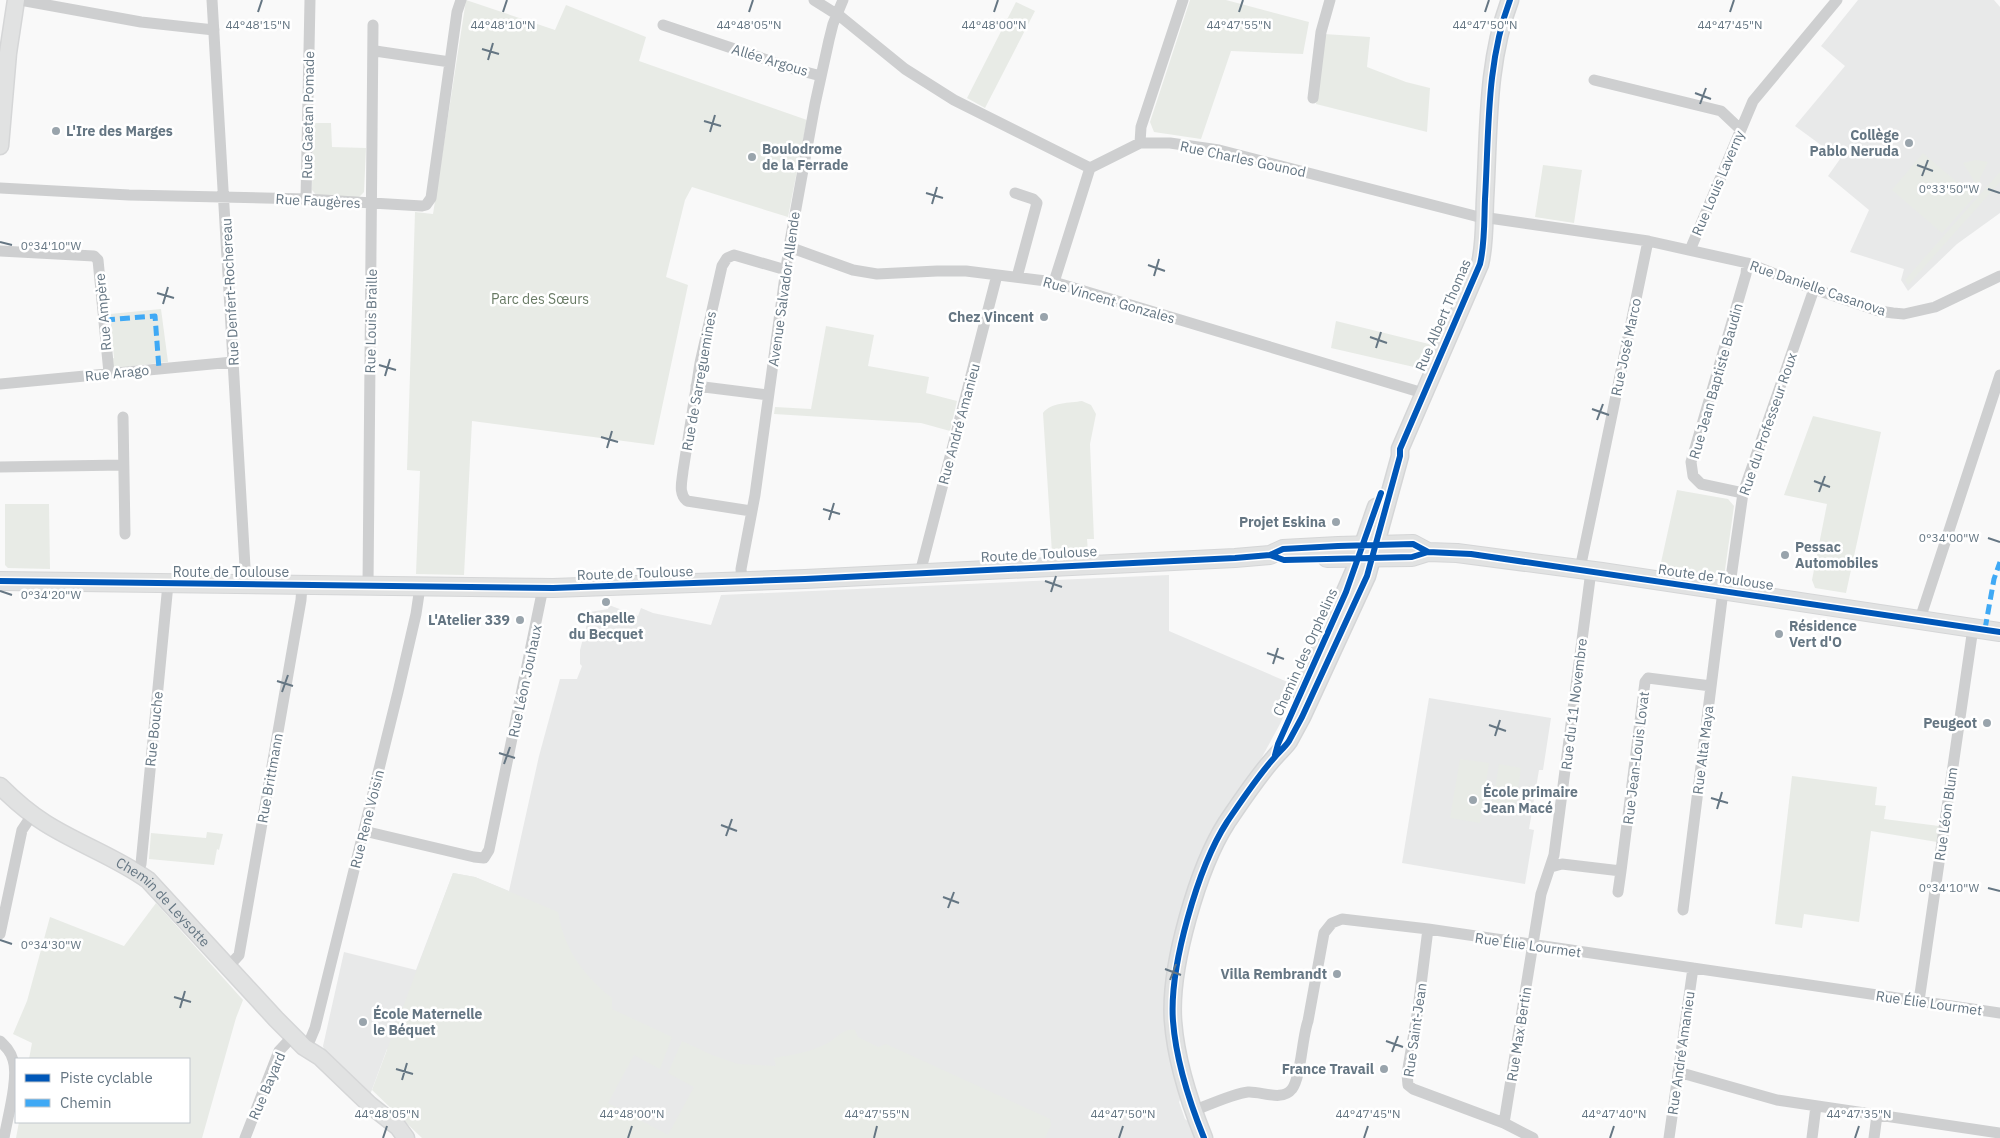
<svg xmlns="http://www.w3.org/2000/svg" width="2000" height="1138" viewBox="0 0 2000 1138" font-family="'IBM Plex Sans',sans-serif">
	<style>
		.built { fill: #e8e9e9 }
		.green { fill: #e8ebe6 }
		.lines { fill: none; stroke-linecap: round; stroke-linejoin: round }
		.secondary-casing { stroke: #d5d6d7; stroke-width: 19 }
		.primary-casing { stroke: #d5d6d7; stroke-width: 20 }
		.street { stroke: #cecfd0; stroke-width: 11 }
		.secondary { stroke: #e1e2e2; stroke-width: 16 }
		.primary { stroke: #e1e2e2; stroke-width: 18 }
		.quiet { stroke: #3fa9f5; stroke-width: 5; stroke-dasharray: 10 5; stroke-linecap: butt }
		.cycleway-casing { stroke: #fff; stroke-width: 9 }
		.cycleway { stroke: #0057b8; stroke-width: 6 }
		.ticks { fill: none; stroke: #657683; stroke-width: 2 }
		.poi-dot { fill: #99a4ac; stroke: #fff; stroke-width: 2 }
		.labels { text-anchor: middle; stroke-width: 5; stroke-linejoin: round; paint-order: stroke }
		.street-label { font-size: 14px; fill: #657683; stroke: #fff }
		.poi-label { font-size: 14px; font-weight: bold; fill: #657683; stroke: #fff; text-anchor: end }
		.park-label { font-size: 14px; fill: #687a64; stroke: #fff }
		.ticks-label { font-size: 12px; text-anchor: middle; fill: #657683; stroke: #fff; stroke-width: 5; stroke-linejoin: round; paint-order: stroke }
	</style>
	<rect width="100%" height="100%" fill="#f9f9f9"/>
	<path class="built" d="M 1858,0 L 1994,0 L 2000,7 L 2000,213 L 1957,244 L 1908,291 L 1901,280 L 1904,269 L 1850,252 L 1869,210 L 1828,176 L 1840,159 L 1795,126 L 1845,66 L 1821,46 Z
		M 1169,575 L 1169,631 L 1297,686 L 1280,724 L 1256,768 L 1175,940 L 1166,989 L 1166,1007 L 1176,1082 L 1181,1098 L 1179,1102 L 1185,1119 L 1189,1122 L 1195,1138 L 581,1138 L 387,1049 L 370,1095 L 325,1052 L 323,1046 L 344,952 L 416,970 L 453,873 L 475,877 L 509,891 L 539,756 L 560,679 L 577,679 L 582,666 L 580,664 L 580,650 L 590,612 L 608,609 L 609,605 L 638,616 L 641,608 L 653,613 L 711,625 L 721,595 Z
		M 1429,698 L 1551,718 L 1543,770 L 1539,770 L 1529,829 L 1534,830 L 1525,884 L 1402,863 Z"/>
	<path class="green" d="M 466,0 L 555,30 L 566,5 L 646,37 L 639,61 L 807,120 L 788,217 L 692,187 L 685,200 L 666,277 L 688,285 L 654,445 L 472,421 L 464,575 L 416,574 L 420,471 L 407,470 L 415,212 L 433,214 Z
		M 1190,0 L 1226,0 L 1309,22 L 1303,54 L 1231,51 L 1201,139 L 1154,132 L 1150,122 Z
		M 1016,2 L 1035,11 L 985,108 L 967,98 Z
		M 1324,34 L 1370,37 L 1367,67 L 1406,82 L 1430,88 L 1427,132 L 1316,104 Z
		M 313,123 L 331,123 L 332,147 L 366,148 L 364,192 L 358,198 L 318,197 L 312,190 Z
		M 1923,153 L 1974,197 L 1942,233 L 1892,190 Z
		M 1975,160 L 1988,162 L 1980,178 L 1980,183 L 1974,184 L 1973,179 L 1963,163 Z
		M 1543,165 L 1582,170 L 1574,223 L 1535,217 Z
		M 2000,172 L 2000,182 L 1908,285 L 1905,280 Z
		M 161,309 L 168,362 L 115,368 L 113,366 L 111,359 L 114,358 L 110,314 Z
		M 1336,321 L 1437,346 L 1427,370 L 1331,348 Z
		M 826,326 L 874,335 L 868,366 L 929,377 L 926,393 L 957,401 L 950,431 L 921,423 L 774,414 L 775,407 L 811,409 Z
		M 1082,401 L 1091,405 L 1096,414 L 1090,444 L 1094,539 L 1087,539 L 1088,552 L 1052,553 L 1043,413 C 1051,402 1070,403 1082,401 Z
		M 1813,416 L 1881,432 L 1846,593 L 1815,588 L 1812,580 L 1827,504 L 1784,495 Z
		M 1677,490 L 1728,499 L 1734,506 L 1724,577 L 1660,567 Z
		M 5,504 L 49,504 L 50,569 L 8,568 L 5,565 Z
		M 1460,759 L 1489,763 L 1480,823 L 1450,818 Z
		M 1499,764 L 1521,768 L 1515,809 L 1492,806 Z
		M 1792,776 L 1877,787 L 1875,805 L 1886,806 L 1884,819 L 1939,826 L 1937,842 L 1871,831 L 1859,922 L 1804,914 L 1802,928 L 1775,924 Z
		M 207,832 L 223,834 L 219,850 L 217,849 L 214,865 L 149,859 L 151,833 L 206,838 Z
		M 453,873 L 475,877 L 558,912 C 564,949 583,975 612,998 L 612,1009 L 672,1037 L 660,1069 L 634,1055 L 608,1103 L 668,1135 L 694,1087 L 668,1073 L 682,1041 L 712,1055 L 738,1064 L 776,1066 L 774,1058 C 792,1055 811,1052 828,1043 C 837,1038 844,1027 855,1030 L 858,1037 L 878,1047 L 886,1044 L 1050,1119 L 1051,1125 L 1045,1138 L 422,1138 L 372,1090 Z
		M 156,903 L 243,1000 L 236,1018 L 202,1138 L 16,1138 L 19,1122 L 189,1122 L 189,1059 L 29,1059 L 32,1043 L 13,1034 L 27,1001 L 50,917 L 124,946 Z"/>
	<g class="lines">
		<g class="secondary-casing">
			<g id="secondary">
				<path d="M 0,146 L 8,53 L 16,0"/>
				<path d="M 1301,693 L 1354,571 L 1376,507"/>
				<path id="s1" d="M 0,786 C 14,800 29,813 45,823 C 78,844 116,857 148,880 L 276,1019 L 304,1047 L 320,1057 L 370,1105 L 398,1127 L 406,1138"/>
				<path d="M 1204,1138 C 1189,1101 1176,1061 1173,1021 C 1169,967 1198,867 1227,822 C 1242,800 1257,777 1274,758 C 1279,752 1285,747 1289,741 L 1302,717 L 1367,576 L 1400,456 L 1400,449 L 1480,264 C 1485,243 1484,221 1485,199 C 1489,133 1486,63 1510,0"/>
			</g>
		</g>
		<g class="primary-casing">
			<path id="primary" d="M 1327,558 L 1412,557 L 1428,552 L 1457,553 L 1602,572 L 2000,632
				M 0,581 L 553,588 L 805,579 L 1235,558 L 1270,555 L 1283,549 L 1338,546 L 1413,544 L 1428,552"/>
		</g>
		<path class="street" d="M 20,0 L 141,22 L 214,30
			M 212,0 L 246,584
			M 814,0 L 841,17 L 905,69 L 954,100 L 1090,168 L 1140,143 L 1170,143 L 1219,150 L 1475,216 L 1648,241 L 1747,263 L 1814,289 L 1879,311 L 1893,313 L 1904,314 L 1935,307 L 2000,276
			M 663,25 L 794,69 L 821,76
			M 373,55 L 376,51 L 382,52 L 450,62
			M 1594,80 L 1721,111 L 1740,129
			M 1313,98 L 1321,32 L 1330,0
			M 1140,143 L 1141,127 L 1183,0
			M 0,188 L 129,195 L 306,199 L 422,206 L 426,205 L 431,198 L 457,12 L 461,0
			M 1015,193 L 1033,199 L 1037,203 L 1017,277
			M 306,199 L 310,0
			M 789,247 L 853,270 L 877,274 L 937,271 L 966,271 L 1054,282 L 1423,393
			M 1690,250 L 1753,101 L 1837,0
			M 0,251 L 94,256 L 98,260 L 109,373
			M 1054,282 L 1090,168
			M 0,384 L 233,362
			M 696,386 L 768,395
			M 123,417 L 125,534
			M 0,467 L 123,465
			M 1743,493 L 1701,484 L 1693,476 L 1691,462 L 1746,274 L 1747,263
			M 751,511 L 687,501 C 678,493 682,482 683,471 L 700,363 L 722,266 L 727,258 L 734,255 L 786,270
			M 1580,569 L 1648,241
			M 920,573 L 997,275
			M 742,581 L 741,569 L 755,495 L 789,247 L 815,104 L 829,40 L 833,24 L 843,0
			M 368,586 L 373,25
			M 1729,592 L 1743,493 L 1814,289
			M 1920,619 L 2000,375
			M 364,831 L 474,857 L 484,858 L 489,850 L 543,588
			M 1551,867 L 1562,864 L 1621,871 L 1645,682 L 1648,678 L 1711,686
			M 137,873 L 141,864 L 168,584
			M 1618,892 L 1621,871
			M 1683,910 L 1723,591
			M 1428,929 L 1418,1009 L 1407,1074 L 1408,1085 L 1413,1089 L 1504,1123 L 1533,1138
			M 0,934 L 22,830 L 32,815
			M 228,967 L 239,955 L 301,600 L 302,585
			M 1919,1001 L 1973,628
			M 0,1041 C 6,1047 11,1052 13,1060 C 19,1077 7,1120 4,1138
			M 304,1047 L 310,1040 L 315,1028 L 398,692 L 416,614 L 420,587
			M 1678,1072 L 1777,1100 L 1999,1133
			M 1193,1111 C 1206,1106 1235,1093 1248,1092 C 1261,1091 1282,1102 1292,1089 C 1301,1078 1302,1037 1308,1021 L 1324,933 L 1332,923 L 1342,919 L 1428,929 L 2000,1013
			M 1504,1123 L 1541,894 L 1554,855 L 1591,571
			M 245,1138 L 279,1051 L 293,1036
			M 1669,1138 L 1693,968
			M 1812,1138 L 1816,1106
			M 1874,1138 L 1877,1115"/>
		<use href="#secondary" class="secondary"/>
		<use href="#primary" class="primary"/>
		<path class="quiet" d="M 105,320 L 155,316 L 159,369
			M 1985,629 L 1994,579 L 2000,562"/>
		<g class="cycleway-casing">
			<path id="cycleway" d="M 1270,555 L 1284,560 L 1412,557 L 1428,552 L 1471,554 L 2000,632
				M 0,581 L 553,588 L 805,579 L 1235,558 L 1270,555 L 1283,549 L 1338,546 L 1413,544 L 1428,552
				M 1275,755 L 1278,744 L 1346,592 L 1381,493
				M 1204,1138 C 1189,1101 1176,1061 1173,1021 C 1169,967 1198,867 1227,822 C 1242,800 1257,777 1274,758 C 1279,752 1285,747 1289,741 L 1302,717 L 1367,576 L 1400,456 L 1400,449 L 1480,264 C 1485,243 1484,221 1485,199 C 1489,133 1486,63 1510,0"/>
		</g>
		<use href="#cycleway" class="cycleway"/>
	</g>
	<path class="ticks" d="M 258,12 L 262,0M 503,12 L 507,0M 749,12 L 753,0M 994,12 L 998,0M 1239,12 L 1243,0M 1485,12 L 1489,0M 1730,12 L 1734,0M 482,49 L 499,54M 488,60 L 493,43M 1695,93 L 1711,99M 1700,104 L 1706,88M 704,121 L 721,126M 710,132 L 715,115M 1917,165 L 1933,171M 1922,176 L 1928,160M 1988,189 L 2000,193M 926,193 L 943,198M 932,204 L 937,187M 0,242 L 12,245M 1148,265 L 1165,271M 1154,276 L 1159,259M 157,293 L 174,298M 163,304 L 168,287M 1370,337 L 1387,343M 1376,348 L 1381,332M 379,365 L 396,370M 385,376 L 390,359M 1592,409 L 1609,415M 1597,420 L 1603,404M 601,437 L 618,442M 607,448 L 612,431M 1814,481 L 1830,487M 1819,492 L 1825,476M 823,509 L 840,514M 829,520 L 834,503M 1988,538 L 2000,542M 1045,581 L 1062,587M 0,591 L 12,595M 1051,592 L 1056,576M 1267,653 L 1284,659M 1273,664 L 1278,648M 277,681 L 293,686M 282,692 L 288,675M 1489,725 L 1506,731M 1495,736 L 1500,720M 499,753 L 515,758M 504,764 L 510,747M 1711,798 L 1728,803M 1717,809 L 1722,792M 721,825 L 737,831M 726,836 L 732,819M 1988,888 L 2000,891M 943,897 L 959,903M 948,908 L 954,892M 0,940 L 12,944M 1165,969 L 1181,975M 1170,980 L 1176,964M 174,997 L 191,1002M 180,1008 L 185,991M 1386,1041 L 1403,1047M 1392,1052 L 1398,1036M 396,1069 L 413,1074M 402,1080 L 407,1063M 383,1138 L 387,1126M 628,1138 L 632,1126M 874,1138 L 877,1126M 1119,1138 L 1123,1126M 1364,1138 L 1368,1126M 1610,1138 L 1614,1126M 1855,1138 L 1859,1126"/>
	<g class="poi-dot">
		<circle cx="56" cy="131" r="5"/>
		<circle cx="1909" cy="143" r="5"/>
		<circle cx="752" cy="157" r="5"/>
		<circle cx="1044" cy="317" r="5"/>
		<circle cx="1336" cy="522" r="5"/>
		<circle cx="1785" cy="555" r="5"/>
		<circle cx="606" cy="602" r="5"/>
		<circle cx="520" cy="620" r="5"/>
		<circle cx="1779" cy="634" r="5"/>
		<circle cx="1987" cy="723" r="5"/>
		<circle cx="1473" cy="800" r="5"/>
		<circle cx="1337" cy="974" r="5"/>
		<circle cx="363" cy="1022" r="5"/>
		<circle cx="1384" cy="1069" r="5"/>
	</g>
	<g class="labels">
		<g class="street-label">
			<text transform="translate(770 60) rotate(17)" y="5">Allée Argous</text>
			<text transform="translate(308 115) rotate(-89)" y="5">Rue Gaetan Pomade</text>
			<text transform="translate(1243 159) rotate(12)" y="5">Rue Charles Gounod</text>
			<text transform="translate(1718 183) rotate(-67)" y="5">Rue Louis Laverny</text>
			<text transform="translate(318 201) rotate(3)" y="5">Rue Faugères</text>
			<text transform="translate(1818 288) rotate(19)" y="5">Rue Danielle Casanova</text>
			<text transform="translate(784 289) rotate(-82)" y="5">Avenue Salvador Allende</text>
			<text transform="translate(230 292) rotate(-93)" y="5">Rue Denfert-Rochereau</text>
			<text transform="translate(1109 300) rotate(16)" y="5">Rue Vincent Gonzales</text>
			<text transform="translate(103 312) rotate(-95)" y="5">Rue Ampère</text>
			<text transform="translate(1443 315) rotate(-67)" y="5">Rue Albert Thomas</text>
			<text transform="translate(371 321) rotate(-89)" y="5">Rue Louis Braille</text>
			<text transform="translate(1626 347) rotate(-78)" y="5">Rue José Marco</text>
			<text transform="translate(117 373) rotate(-6)" y="5">Rue Arago</text>
			<text transform="translate(699 381) rotate(-80)" y="5">Rue de Sarreguemines</text>
			<text transform="translate(1716 381) rotate(-74)" y="5">Rue Jean Baptiste Baudin</text>
			<text transform="translate(959 424) rotate(-75)" y="5">Rue André Amanieu</text>
			<text transform="translate(1768 424) rotate(-71)" y="5">Rue du Professeur Roux</text>
			<text transform="translate(1039 554) rotate(-3)" y="5">Route de Toulouse</text>
			<text x="231" y="577">Route de Toulouse</text>
			<text transform="translate(635 573) rotate(-2)" y="5">Route de Toulouse</text>
			<text transform="translate(1716 577) rotate(8)" y="5">Route de Toulouse</text>
			<text transform="translate(1305 652) rotate(-66)" y="5">Chemin des Orphelins</text>
			<text transform="translate(525 681) rotate(-78)" y="5">Rue Léon Jouhaux</text>
			<text transform="translate(1574 704) rotate(-83)" y="5">Rue du 11 Novembre</text>
			<text transform="translate(154 729) rotate(-84)" y="5">Rue Bouche</text>
			<text transform="translate(1703 750) rotate(-83)" y="5">Rue Alta Maya</text>
			<text transform="translate(1636 758) rotate(-83)" y="5">Rue Jean-Louis Lovat</text>
			<text transform="translate(270 778) rotate(-80)" y="5">Rue Brittmann</text>
			<text transform="translate(1946 814) rotate(-82)" y="5">Rue Léon Blum</text>
			<text transform="translate(367 819) rotate(-76)" y="5">Rue Rene Voisin</text>
			<text dy="5" stroke="none"><textPath href="#s1" startOffset="202">Chemin de Leysotte</textPath></text>
			<text transform="translate(1528 945) rotate(8)" y="5">Rue Élie Lourmet</text>
			<text transform="translate(1929 1003) rotate(8)" y="5">Rue Élie Lourmet</text>
			<text transform="translate(1415 1030) rotate(-82)" y="5">Rue Saint-Jean</text>
			<text transform="translate(1519 1034) rotate(-81)" y="5">Rue Max Bertin</text>
			<text transform="translate(1681 1053) rotate(-82)" y="5">Rue André Amanieu</text>
			<text transform="translate(267 1086) rotate(-67)" y="5">Rue Bayard</text>
		</g>
		<g class="poi-label">
			<text x="66" y="136" text-anchor="start">L'Ire des Marges</text>
			<text x="1899" y="140">Collège<tspan x="1899" dy="16">Pablo Neruda</tspan></text>
			<text x="762" y="154" text-anchor="start">Boulodrome<tspan x="762" dy="16">de la Ferrade</tspan></text>
			<text x="1034" y="322">Chez Vincent</text>
			<text x="1326" y="527">Projet Eskina</text>
			<text x="1795" y="552" text-anchor="start">Pessac<tspan x="1795" dy="16">Automobiles</tspan></text>
			<text x="606" y="623" text-anchor="middle">Chapelle<tspan x="606" dy="16">du Becquet</tspan></text>
			<text x="510" y="625">L'Atelier 339</text>
			<text x="1789" y="631" text-anchor="start">Résidence<tspan x="1789" dy="16">Vert d'O</tspan></text>
			<text x="1977" y="728">Peugeot</text>
			<text x="1483" y="797" text-anchor="start">École primaire<tspan x="1483" dy="16">Jean Macé</tspan></text>
			<text x="1327" y="979">Villa Rembrandt</text>
			<text x="373" y="1019" text-anchor="start">École Maternelle<tspan x="373" dy="16">le Béquet</tspan></text>
			<text x="1374" y="1074">France Travail</text>
		</g>
		<g class="park-label">
			<text x="540" y="304">Parc des Sœurs</text>
		</g>
	</g>
	<g class="ticks-label">
		<text x="258" y="29">44°48'15"N</text>
		<text x="503" y="29">44°48'10"N</text>
		<text x="749" y="29">44°48'05"N</text>
		<text x="994" y="29">44°48'00"N</text>
		<text x="1239" y="29">44°47'55"N</text>
		<text x="1485" y="29">44°47'50"N</text>
		<text x="1730" y="29">44°47'45"N</text>
		<text x="1949" y="193">0°33'50"W</text>
		<text x="51" y="250">0°34'10"W</text>
		<text x="1949" y="542">0°34'00"W</text>
		<text x="51" y="599">0°34'20"W</text>
		<text x="1949" y="892">0°34'10"W</text>
		<text x="51" y="949">0°34'30"W</text>
		<text x="1859" y="1118">44°47'35"N</text>
		<text x="387" y="1118">44°48'05"N</text>
		<text x="632" y="1118">44°48'00"N</text>
		<text x="877" y="1118">44°47'55"N</text>
		<text x="1123" y="1118">44°47'50"N</text>
		<text x="1368" y="1118">44°47'45"N</text>
		<text x="1614" y="1118">44°47'40"N</text>
	</g>
	<rect x="15" y="1058" width="175" height="65" fill="#ffffff" stroke="#c1c8cd"/>
	<rect x="25" y="1074" width="25" height="8" fill="#0057b8" stroke="#c1c8cd"/>
	<text x="60" y="1083" font-size="15" fill="#657683">Piste cyclable</text>
	<rect x="25" y="1099" width="25" height="8" fill="#3fa9f5" stroke="#c1c8cd"/>
	<text x="60" y="1108" font-size="15" fill="#657683">Chemin</text>
</svg>
